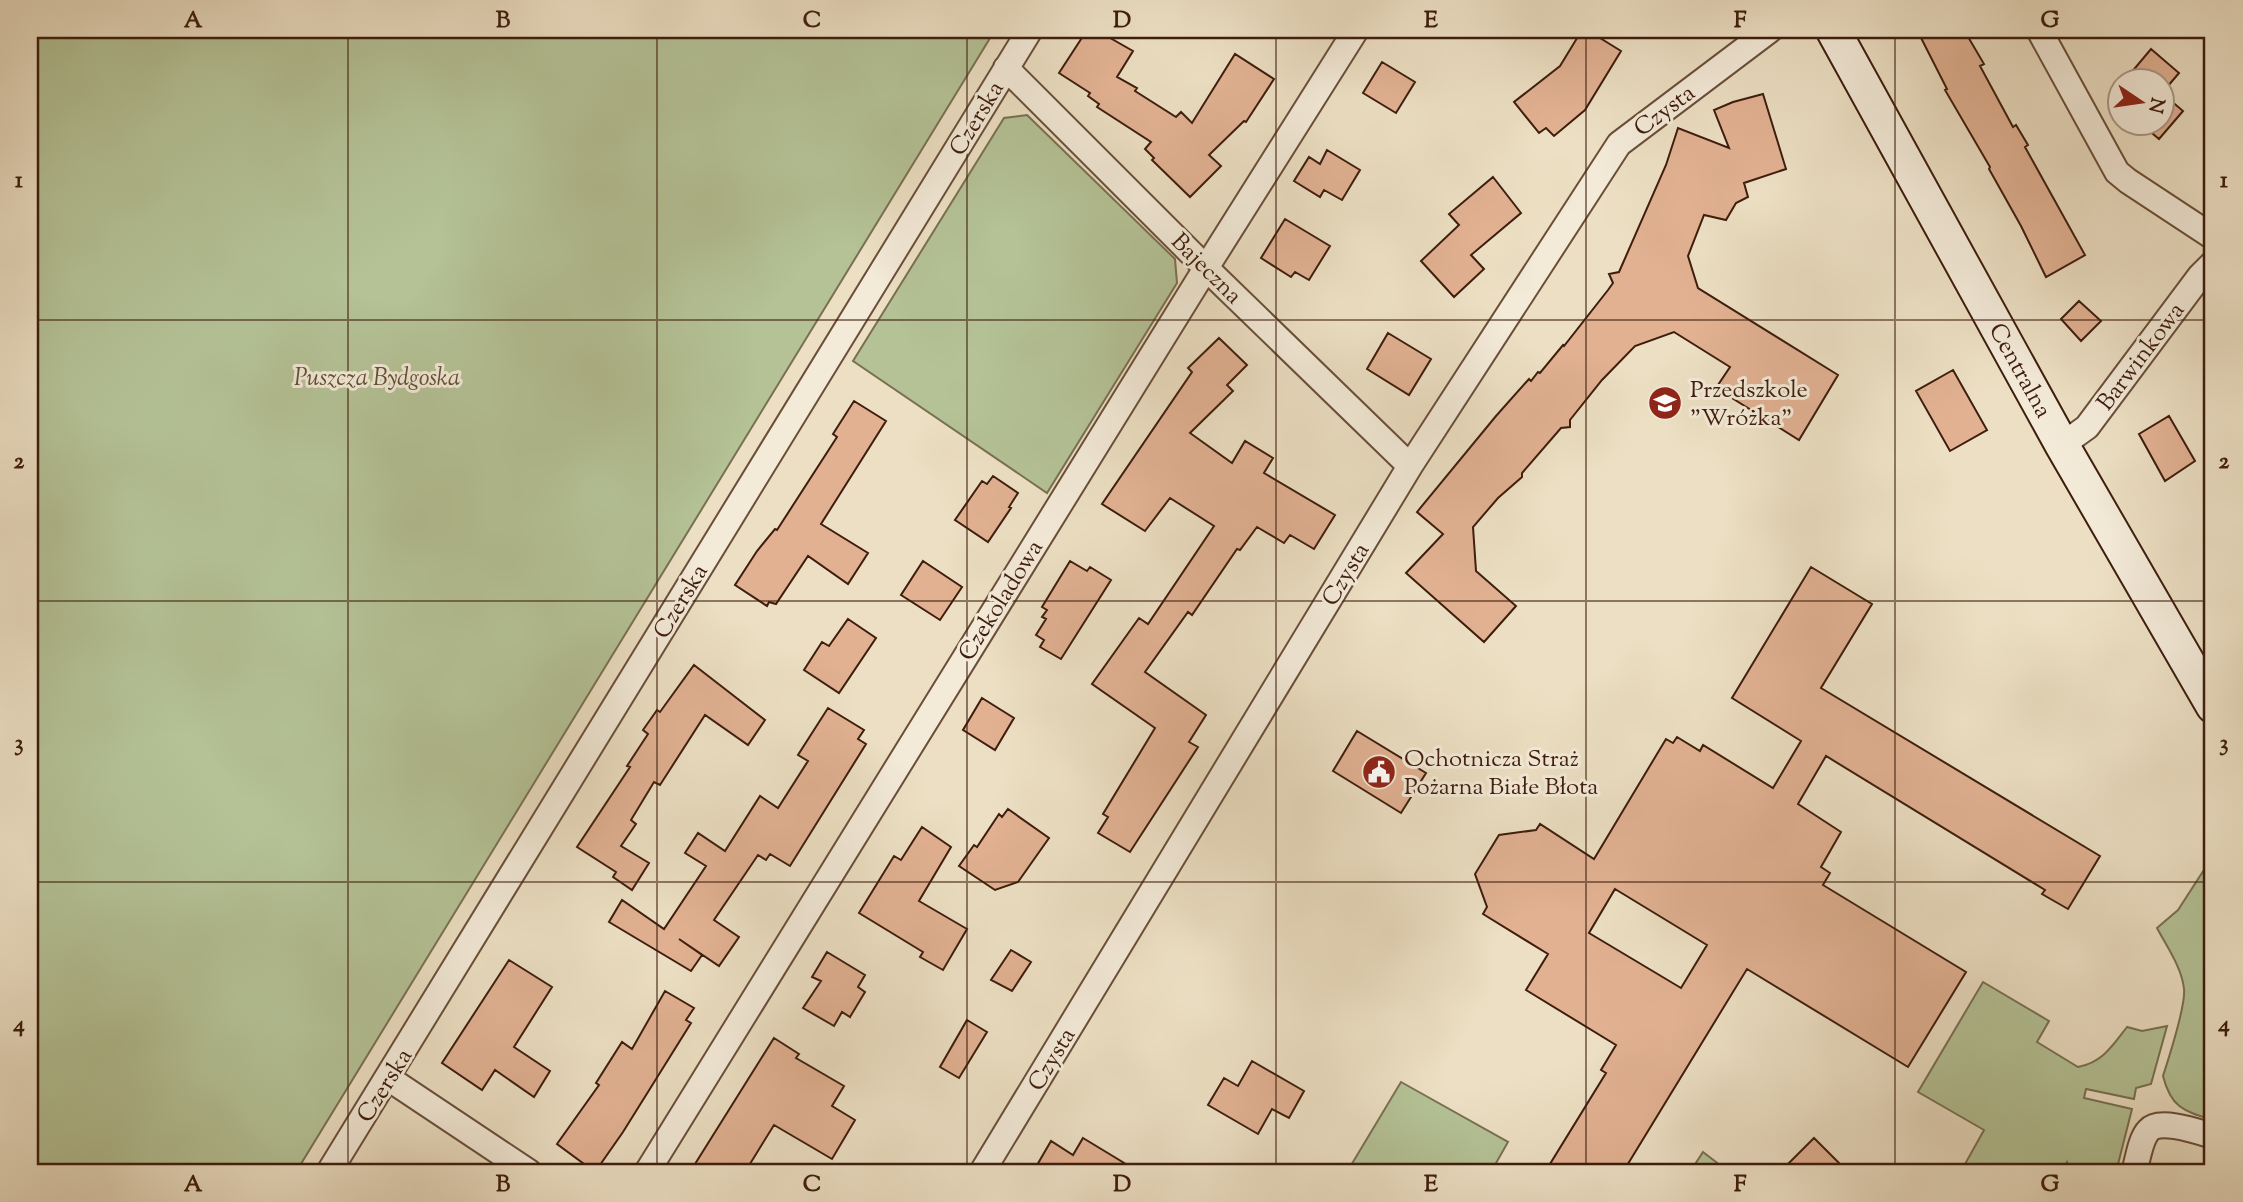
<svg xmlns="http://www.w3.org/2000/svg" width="2243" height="1202" viewBox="0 0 2243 1202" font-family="'Sorts Mill Goudy',serif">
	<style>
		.green { fill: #b4c296; stroke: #797052; stroke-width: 2 }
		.building { fill: #e1b192; stroke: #3e1d0d; stroke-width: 2; fill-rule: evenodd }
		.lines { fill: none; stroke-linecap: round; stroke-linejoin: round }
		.street-casing { stroke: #6a4e3a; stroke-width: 28 }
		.secondary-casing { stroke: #3e1d0d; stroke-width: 37 }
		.street { stroke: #f3ead8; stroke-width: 24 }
		.secondary { stroke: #f3ead8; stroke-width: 33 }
		.grid { fill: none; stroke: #3e1d0d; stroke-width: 2; stroke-opacity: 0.55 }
		.labels { text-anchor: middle; stroke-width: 6; stroke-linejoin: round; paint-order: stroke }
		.street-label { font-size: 24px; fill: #3e1d0d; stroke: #f3ead8 }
		.park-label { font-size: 24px; font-style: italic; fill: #614f36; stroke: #f3ead8 }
		.poi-label { font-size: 24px; fill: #3e1d0d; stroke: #f3ead8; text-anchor: start }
		.neatline { fill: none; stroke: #3e1d0d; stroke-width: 2.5 }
		.grid-label { font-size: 23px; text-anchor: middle; font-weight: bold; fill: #3e1d0d }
	</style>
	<rect width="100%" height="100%" fill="#ecdfc3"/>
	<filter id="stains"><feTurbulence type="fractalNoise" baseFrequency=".00286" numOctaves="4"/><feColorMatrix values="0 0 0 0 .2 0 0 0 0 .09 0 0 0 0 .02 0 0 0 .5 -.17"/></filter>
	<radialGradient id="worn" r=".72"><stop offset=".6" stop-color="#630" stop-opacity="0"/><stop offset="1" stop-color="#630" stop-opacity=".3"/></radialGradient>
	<path class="green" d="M 30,30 L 995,30 L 296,1172 L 30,1172 Z
		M 1027,115 L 1175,259 L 1177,283 L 1047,493 L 853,361 L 1004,118 Z
		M 2213,856 L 2213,1120 C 2184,1111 2171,1108 2163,1076 C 2169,1057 2186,1006 2184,989 C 2182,968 2167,947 2157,928 L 2178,910 Z
		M 1983,982 L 2049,1021 L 2037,1042 L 2078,1067 C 2103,1062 2112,1046 2127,1027 L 2142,1031 L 2167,1026 L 2151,1084 L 2136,1088 L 2134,1099 L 2086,1089 L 2084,1098 L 2132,1109 L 2116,1172 L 2071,1172 L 2067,1162 L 2061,1172 L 1980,1172 L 1965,1164 L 1984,1130 L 1918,1092 Z
		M 1401,1082 L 1508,1142 L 1491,1172 L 1347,1172 Z
		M 1703,1152 L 1729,1172 L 1690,1172 Z"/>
	<path class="building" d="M 1087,30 L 1096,30 L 1133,51 L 1117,77 L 1137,88 L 1135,91 L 1176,117 L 1181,112 L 1192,123 L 1235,54 L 1274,79 L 1246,122 L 1244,121 L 1209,155 L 1221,166 L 1190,197 L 1152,160 L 1154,158 L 1145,149 L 1151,142 L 1097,107 L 1099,104 L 1088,96 L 1090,93 L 1059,73 Z
		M 1582,30 L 1587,30 L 1621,51 L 1585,110 L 1554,136 L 1546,128 L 1539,133 L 1514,102 L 1560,66 Z
		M 1917,30 L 1964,30 L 1984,64 L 1980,66 L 2013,127 L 2016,125 L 2028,145 L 2025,147 L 2085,255 L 2046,277 L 2021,226 L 1989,169 L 1990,167 L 1945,90 L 1947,89 Z
		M 2151,49 L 2179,73 L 2162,93 L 2162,80 L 2125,80 Z
		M 1382,62 L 1415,82 L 1396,113 L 1363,93 Z
		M 2120,86 L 2120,106 L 2111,98 Z
		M 2162,93 L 2183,111 L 2159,139 L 2139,122 L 2162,122 Z
		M 1763,94 L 1786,169 L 1744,183 L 1748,197 L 1736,203 L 1726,220 L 1704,215 L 1688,256 L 1698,288 L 1838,375 L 1799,440 L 1716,388 L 1730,367 L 1674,332 L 1635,346 L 1602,380 L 1570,420 L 1570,427 L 1561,428 L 1522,473 L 1522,477 L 1498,498 L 1473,527 L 1476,571 L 1516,606 L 1484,642 L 1406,573 L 1443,534 L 1417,512 L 1496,416 L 1529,379 L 1531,381 L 1538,372 L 1540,373 L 1563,345 L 1564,346 L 1608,290 L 1613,283 L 1609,274 L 1619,272 L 1666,165 L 1678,128 L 1729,148 L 1714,110 L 1733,102 Z
		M 1327,150 L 1360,170 L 1342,200 L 1324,190 L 1320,197 L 1294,181 L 1309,157 L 1320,164 Z
		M 1493,177 L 1521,213 L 1471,255 L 1484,269 L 1454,297 L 1421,261 L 1459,225 L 1449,214 Z
		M 1285,219 L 1330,246 L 1309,280 L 1295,272 L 1291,277 L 1261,258 Z
		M 2079,301 L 2101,321 L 2081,341 L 2061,319 Z
		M 1388,333 L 1431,359 L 1409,395 L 1367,369 Z
		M 1219,338 L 1247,365 L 1227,385 L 1233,391 L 1190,433 L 1232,463 L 1245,441 L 1273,458 L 1264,473 L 1335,515 L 1314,549 L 1290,535 L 1284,543 L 1257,527 L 1240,550 L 1237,549 L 1192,615 L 1188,612 L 1145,672 L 1206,715 L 1189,742 L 1198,747 L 1130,852 L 1098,833 L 1108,817 L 1103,814 L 1155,728 L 1092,684 L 1139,618 L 1148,624 L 1214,526 L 1170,498 L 1145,531 L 1102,504 L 1192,372 L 1188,368 Z
		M 1953,370 L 1987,430 L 1950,451 L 1916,391 Z
		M 854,401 L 886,421 L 821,524 L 868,553 L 848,584 L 808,556 L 776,604 L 769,602 L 767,606 L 735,585 L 757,551 L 775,529 L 777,530 L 837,437 L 833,434 Z
		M 2169,416 L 2195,461 L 2165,481 L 2139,434 Z
		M 993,476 L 1018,493 L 1009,507 L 1011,508 L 988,542 L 955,520 L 982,481 L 987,484 Z
		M 923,561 L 962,587 L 940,620 L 901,595 Z
		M 1070,561 L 1087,571 L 1090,567 L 1111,580 L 1061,659 L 1040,647 L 1044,640 L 1036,635 L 1046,619 L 1042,617 L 1047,610 L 1042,607 Z
		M 1811,567 L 1872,604 L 1821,688 L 2100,856 L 2068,909 L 2042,894 L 2045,890 L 1826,756 L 1798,804 L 1841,832 L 1821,867 L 1830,873 L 1823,885 L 1966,972 L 1908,1067 L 1747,969 L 1623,1172 L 1564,1172 L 1550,1164 L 1606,1073 L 1601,1070 L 1616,1045 L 1526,990 L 1548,954 L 1483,914 L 1487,907 L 1475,874 L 1499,835 L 1536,830 L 1540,824 L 1594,859 L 1666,739 L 1673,743 L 1677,737 L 1700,751 L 1703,745 L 1773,788 L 1801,741 L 1732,698 ZM 1615,889 L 1707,945 L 1681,988 L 1589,933 Z
		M 848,619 L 876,638 L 839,693 L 804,670 L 822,642 L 829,646 Z
		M 694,665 L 765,720 L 748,745 L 705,715 L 660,785 L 654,782 L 631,820 L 636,824 L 621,846 L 649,863 L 632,890 L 613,877 L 616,872 L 577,847 L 630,767 L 627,766 L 648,734 L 643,730 L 657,710 L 660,712 Z
		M 982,698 L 1014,718 L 995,750 L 963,730 Z
		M 828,708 L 864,730 L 858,739 L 866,744 L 790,866 L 770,854 L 766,860 L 758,855 L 714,920 L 739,937 L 719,966 L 679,939 L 702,955 L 691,971 L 609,922 L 622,900 L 664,929 L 706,866 L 685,853 L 698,833 L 725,851 L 760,796 L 778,808 L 808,761 L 798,755 Z
		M 1357,731 L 1426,773 L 1401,813 L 1333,771 Z
		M 1008,809 L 1049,838 L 1018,882 L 995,890 L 959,866 L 974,845 L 977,847 L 999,814 L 1002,817 Z
		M 922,827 L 951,847 L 919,901 L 967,929 L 943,970 L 920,957 L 923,952 L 859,913 L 894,856 L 901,860 Z
		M 1011,950 L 1031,962 L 1012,991 L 991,980 Z
		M 827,952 L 865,975 L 858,987 L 865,992 L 850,1017 L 842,1012 L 834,1026 L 803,1008 L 821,981 L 812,977 Z
		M 509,960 L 552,987 L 514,1047 L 550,1071 L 534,1097 L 495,1070 L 482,1090 L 442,1063 Z
		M 665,991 L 694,1008 L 686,1020 L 691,1023 L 623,1132 L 595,1172 L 557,1144 L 599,1085 L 596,1083 L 622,1042 L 632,1049 Z
		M 967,1020 L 987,1032 L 959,1078 L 940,1067 Z
		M 774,1038 L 799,1054 L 796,1058 L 844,1086 L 832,1106 L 855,1120 L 832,1159 L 774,1125 L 745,1172 L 690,1172 Z
		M 1252,1061 L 1304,1091 L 1289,1118 L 1272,1109 L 1258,1134 L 1208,1105 L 1224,1078 L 1238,1086 Z
		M 1083,1138 L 1139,1172 L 1033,1172 L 1051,1141 L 1073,1155 Z
		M 1814,1138 L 1848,1172 L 1780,1172 Z"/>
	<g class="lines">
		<g class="street-casing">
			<path id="street" d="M 2039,30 L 2117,172 L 2128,181 L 2213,237
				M 1006,68 L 1206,268 L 1410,466
				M 2062,445 L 2087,427 L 2200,276 L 2213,263
				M 388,1078 L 529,1172
				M 329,1172 L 1030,30
				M 647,1172 L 1206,268 L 1356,30
				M 982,1172 L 1410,466 L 1619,144 L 1770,30
				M 2134,1172 C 2138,1160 2140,1139 2149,1130 C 2159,1118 2199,1132 2213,1136"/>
		</g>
		<g class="secondary-casing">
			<path id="secondary" d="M 1833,30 L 2062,445 L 2213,706"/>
		</g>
		<use href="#street" class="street"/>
		<use href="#secondary" class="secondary"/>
	</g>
	<path class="grid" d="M 348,30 L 348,1172M 657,30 L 657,1172M 967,30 L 967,1172M 1276,30 L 1276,1172M 1586,30 L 1586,1172M 1895,30 L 1895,1172M 30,320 L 2213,320M 30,601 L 2213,601M 30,882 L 2213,882"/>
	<defs>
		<g id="school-disc" transform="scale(1.75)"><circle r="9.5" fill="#8f2418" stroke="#f3ead8"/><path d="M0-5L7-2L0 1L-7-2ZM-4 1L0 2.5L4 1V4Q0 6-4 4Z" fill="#fff"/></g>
		<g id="civic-disc" transform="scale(1.75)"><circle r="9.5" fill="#8f2418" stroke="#f3ead8"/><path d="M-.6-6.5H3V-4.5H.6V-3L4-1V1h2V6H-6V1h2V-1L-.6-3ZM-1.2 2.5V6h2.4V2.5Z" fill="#fff"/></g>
	</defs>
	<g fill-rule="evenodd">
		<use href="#school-disc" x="1665" y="403"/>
		<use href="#civic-disc" x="1379" y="772"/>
	</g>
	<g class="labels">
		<g class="street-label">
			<text transform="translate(1664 110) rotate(-37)" y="8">Czysta</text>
			<text transform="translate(976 118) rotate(-59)" y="8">Czerska</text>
			<text transform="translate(1207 268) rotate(45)" y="8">Bajeczna</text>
			<text transform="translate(2140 356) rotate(-53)" y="8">Barwinkowa</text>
			<text transform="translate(2021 370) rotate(61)" y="8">Centralna</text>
			<text transform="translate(1345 574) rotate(-59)" y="8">Czysta</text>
			<text transform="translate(1000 600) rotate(-58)" y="8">Czekoladowa</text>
			<text transform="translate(680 601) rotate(-59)" y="8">Czerska</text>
			<text transform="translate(1051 1059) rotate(-59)" y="8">Czysta</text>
			<text transform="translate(384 1085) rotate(-58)" y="8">Czerska</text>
		</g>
		<g class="park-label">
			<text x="377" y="385">Puszcza Bydgoska</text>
		</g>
		<g class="poi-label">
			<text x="1690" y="397">Przedszkole<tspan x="1690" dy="28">"Wróżka"</tspan></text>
			<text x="1404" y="766">Ochotnicza Straż<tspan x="1404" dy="28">Pożarna Białe Błota</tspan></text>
		</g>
	</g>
	<rect width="2243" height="1202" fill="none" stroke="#ecdfc3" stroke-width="77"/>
	<g transform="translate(2141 102) rotate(103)"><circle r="33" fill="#f3ead8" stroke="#ab9887" stroke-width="2"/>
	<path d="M0-5L12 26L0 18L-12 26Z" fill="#8f2418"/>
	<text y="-10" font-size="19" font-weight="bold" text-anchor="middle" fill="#3e1d0d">N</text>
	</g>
	<rect x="38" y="38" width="2166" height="1126" class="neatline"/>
	<g class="grid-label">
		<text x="193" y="27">A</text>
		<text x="503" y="27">B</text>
		<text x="812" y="27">C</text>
		<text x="1122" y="27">D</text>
		<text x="1431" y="27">E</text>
		<text x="1740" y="27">F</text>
		<text x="2050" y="27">G</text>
		<text x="19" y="187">1</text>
		<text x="2224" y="187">1</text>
		<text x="19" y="468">2</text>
		<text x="2224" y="468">2</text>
		<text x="19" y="750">3</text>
		<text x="2224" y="750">3</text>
		<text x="19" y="1031">4</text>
		<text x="2224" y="1031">4</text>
		<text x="193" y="1191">A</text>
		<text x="503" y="1191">B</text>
		<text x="812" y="1191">C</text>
		<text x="1122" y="1191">D</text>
		<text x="1431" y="1191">E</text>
		<text x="1740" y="1191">F</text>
		<text x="2050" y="1191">G</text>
	</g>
	<rect width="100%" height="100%" filter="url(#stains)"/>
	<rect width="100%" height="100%" fill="url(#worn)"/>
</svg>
